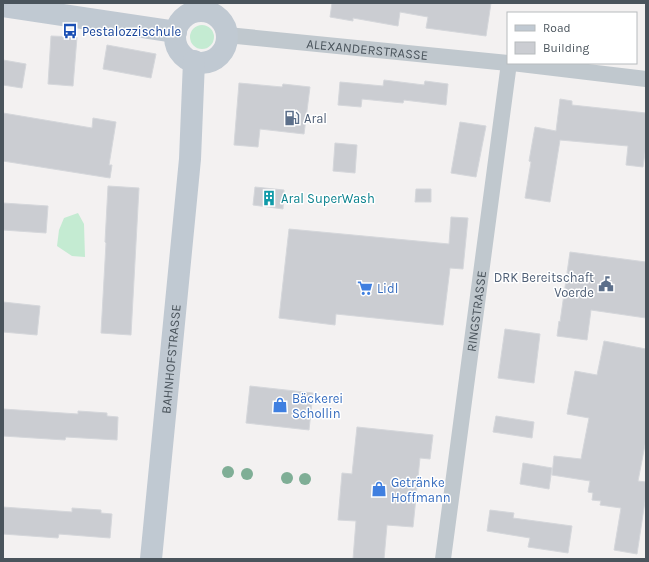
<svg xmlns="http://www.w3.org/2000/svg" width="649" height="562" viewBox="0 0 649 562" font-family="Karla,sans-serif">
	<style>
		.green { fill: #c4ebd2 }
		.building { fill: #cbcdd2; stroke: #d5d7db }
		.lines { fill: none; stroke-linecap: round; stroke-linejoin: round }
		.street { stroke: #c0c8ce; stroke-width: 16 }
		.secondary { stroke: #c0c9d2; stroke-width: 22 }
		.tree { fill: #7fae96 }
		.labels { text-anchor: middle; stroke-width: 3; stroke-linejoin: round; paint-order: stroke }
		.transit-label { font-size: 13px; fill: #164399; stroke: #fff; text-anchor: start }
		.street-label { font-size: 13px; fill: #4a545c; stroke: #fff }
		.service-label { font-size: 13px; fill: #4e5e75; stroke: #fff; text-anchor: start }
		.culture-label { font-size: 13px; fill: #0d838f; stroke: #fff; text-anchor: start }
		.shop-label { font-size: 13px; fill: #366cbe; stroke: #fff; text-anchor: start }
	</style>
	<rect width="100%" height="100%" fill="#f3f1f1"/>
	<path class="green" d="M190 37a12 12 0 1 1 24 0a12 12 0 1 1-24 0Z
		M 78,213 L 84,224 L 85,257 L 72,256 L 57,246 L 59,230 L 64,218 Z"/>
	<path class="building" d="M 332,3 L 491,3 L 486,36 L 426,28 L 428,17 L 400,12 L 398,26 L 353,18 L 353,21 L 330,17 Z
		M 51,36 L 77,37 L 73,86 L 48,84 Z
		M 107,45 L 156,54 L 151,78 L 103,69 Z
		M 3,60 L 26,64 L 22,88 L 3,85 Z
		M 384,80 L 424,85 L 425,81 L 448,84 L 446,105 L 404,100 L 403,103 L 362,99 L 361,107 L 338,105 L 340,82 L 383,86 Z
		M 239,83 L 282,87 L 283,84 L 310,87 L 304,134 L 260,129 L 258,147 L 234,145 Z
		M 560,99 L 572,101 L 572,105 L 646,113 L 646,146 L 643,167 L 626,165 L 628,146 L 560,140 L 550,202 L 525,198 L 531,162 L 529,161 L 535,127 L 556,131 Z
		M 3,113 L 92,128 L 93,118 L 116,122 L 109,165 L 112,165 L 110,178 L 3,161 Z
		M 460,122 L 486,126 L 476,177 L 451,173 Z
		M 335,143 L 357,145 L 355,173 L 333,171 Z
		M 108,186 L 139,188 L 131,335 L 101,333 L 106,243 L 105,242 Z
		M 255,187 L 284,190 L 283,209 L 253,205 Z
		M 416,189 L 431,189 L 431,202 L 415,202 Z
		M 3,203 L 48,206 L 46,233 L 3,230 Z
		M 451,217 L 468,218 L 463,269 L 450,268 L 443,325 L 336,314 L 335,325 L 279,318 L 289,229 L 449,244 Z
		M 570,252 L 646,262 L 646,318 L 591,310 L 587,340 L 557,336 L 559,321 L 560,322 Z
		M 3,302 L 40,306 L 37,335 L 3,332 Z
		M 505,329 L 540,334 L 534,383 L 498,378 Z
		M 604,341 L 646,349 L 646,440 L 638,481 L 646,482 L 646,495 L 637,554 L 614,550 L 621,508 L 600,505 L 601,501 L 592,500 L 593,493 L 588,492 L 590,481 L 552,475 L 554,456 L 581,459 L 589,418 L 567,414 L 575,371 L 597,375 Z
		M 250,386 L 313,393 L 309,430 L 246,423 Z
		M 3,409 L 78,414 L 78,411 L 107,413 L 107,416 L 118,417 L 117,440 L 66,437 L 65,440 L 3,436 Z
		M 496,416 L 534,422 L 532,438 L 493,432 Z
		M 357,427 L 433,435 L 430,459 L 420,458 L 413,527 L 387,525 L 384,559 L 353,559 L 356,521 L 338,520 L 342,473 L 352,474 Z
		M 523,463 L 552,468 L 549,489 L 520,484 Z
		M 3,507 L 72,512 L 72,508 L 101,510 L 101,513 L 112,514 L 110,538 L 59,534 L 58,538 L 3,534 Z
		M 490,510 L 514,513 L 513,518 L 572,526 L 568,553 L 528,547 L 530,538 L 487,531 Z"/>
	<g class="lines">
		<g class="street">
			<path id="s1" d="M 227,35 L 508,63"/>
			<path d="M 512,63 L 646,79"/>
			<path id="s2" d="M 443,559 L 509,63"/>
		</g>
		<g class="secondary">
			<path d="M 3,6 L 176,32"/>
			<circle cx="201" cy="37" r="26"/>
			<path id="s3" d="M 151,559 L 190,159 L 194,61"/>
		</g>
	</g>
	<g class="tree">
		<circle cx="228" cy="472" r="6"/>
		<circle cx="247" cy="474" r="6"/>
		<circle cx="287" cy="478" r="6"/>
		<circle cx="305" cy="479" r="6"/>
	</g>
	<defs>
		<g id="bus-bare" transform="scale(1.2)"><path d="M-5-6H5V4H4V6H2V4H-2V6H-4V4H-5ZM-3.5-4V0h7V-4ZM-3.5 1.2v1.5H-2V1.2ZM2 1.2v1.5H3.5V1.2Z" fill="#1a4fb4" stroke="#fff" stroke-width="2.5" paint-order="stroke"/></g>
		<g id="fuel-bare" transform="scale(1.2)"><path d="M-5.5-6h7V0h2V4h1.3V-2.5L3-4.5l.8-.8L6-3V5H2.5V1h-1V6h-7ZM-4.2-4.7v3.2H.2V-4.7Z" fill="#5c6f8a" stroke="#fff" stroke-width="2.5" paint-order="stroke"/></g>
		<g id="building-bare" transform="scale(1.2)"><path d="M-4-6H4V6H1V3H-1V6H-4ZM-2.5-4.3h1.7v1.8h-1.7ZM.8-4.3h1.7v1.8H.8ZM-2.5-1h1.7V.8h-1.7ZM.8-1h1.7V.8H.8Z" fill="#0f9aa8" stroke="#fff" stroke-width="2.5" paint-order="stroke"/></g>
		<g id="civic-bare" transform="scale(1.2)"><path d="M-.6-6.5H3V-4.5H.6V-3L4-1V1h2V6H-6V1h2V-1L-.6-3ZM-1.2 2.5V6h2.4V2.5Z" fill="#5c6f8a" stroke="#fff" stroke-width="2.5" paint-order="stroke"/></g>
		<g id="supermarket-bare" transform="scale(1.2)"><path d="M-6-5.5h2.5l.6 2H6L4.5 2H-2.5L-4.4-4H-6ZM-1.5 3.2a1.3 1.3 0 1 0 .1 0ZM3 3.2a1.3 1.3 0 1 0 .1 0Z" fill="#3f7fe0" stroke="#fff" stroke-width="2.5" paint-order="stroke"/></g>
		<g id="shop-bare" transform="scale(1.2)"><path d="M-5-2.5h2.3a2.7 3.5 0 0 1 5.4 0H5L5.5 6h-11ZM-1.5-2.5h3a1.5 2.3 0 0 0-3 0Z" fill="#3f7fe0" stroke="#fff" stroke-width="2.5" paint-order="stroke"/></g>
	</defs>
	<g fill-rule="evenodd">
		<use href="#bus-bare" x="70" y="31"/>
		<use href="#fuel-bare" x="292" y="118"/>
		<use href="#building-bare" x="269" y="198"/>
		<use href="#civic-bare" x="606" y="284"/>
		<use href="#supermarket-bare" x="365" y="288"/>
		<use href="#shop-bare" x="280" y="405"/>
		<use href="#shop-bare" x="379" y="489"/>
	</g>
	<g class="labels">
		<g class="transit-label">
			<text x="82" y="36">Pestalozzischule</text>
		</g>
		<g class="street-label">
			<text dy="5" stroke="none"><textPath href="#s1" startOffset="141">ALEXANDERSTRASSE</textPath></text>
			<text dy="5" stroke="none"><textPath href="#s2" startOffset="250">RINGSTRASSE</textPath></text>
			<text dy="5" stroke="none"><textPath href="#s3" startOffset="201">BAHNHOFSTRASSE</textPath></text>
		</g>
		<g class="service-label">
			<text x="304" y="123">Aral</text>
			<text x="594" y="282" text-anchor="end">DRK Bereitschaft<tspan x="594" dy="15">Voerde</tspan></text>
		</g>
		<g class="culture-label">
			<text x="281" y="203">Aral SuperWash</text>
		</g>
		<g class="shop-label">
			<text x="377" y="293">Lidl</text>
			<text x="292" y="403">Bäckerei<tspan x="292" dy="15">Schollin</tspan></text>
			<text x="391" y="487">Getränke<tspan x="391" dy="15">Hoffmann</tspan></text>
		</g>
	</g>
	<rect width="649" height="562" fill="none" stroke="#4a545c" stroke-width="8"/>
	<rect x="507" y="12" width="130" height="52" fill="#ffffff" stroke="#b7bbbe"/>
	<rect x="515" y="25" width="20" height="6" fill="#c0c9d2" stroke="#b7bbbe"/>
	<text x="543" y="32" font-size="12" fill="#4a545c">Road</text>
	<rect x="515" y="42" width="20" height="12" fill="#cbcdd2" stroke="#b7bbbe"/>
	<text x="543" y="52" font-size="12" fill="#4a545c">Building</text>
</svg>
